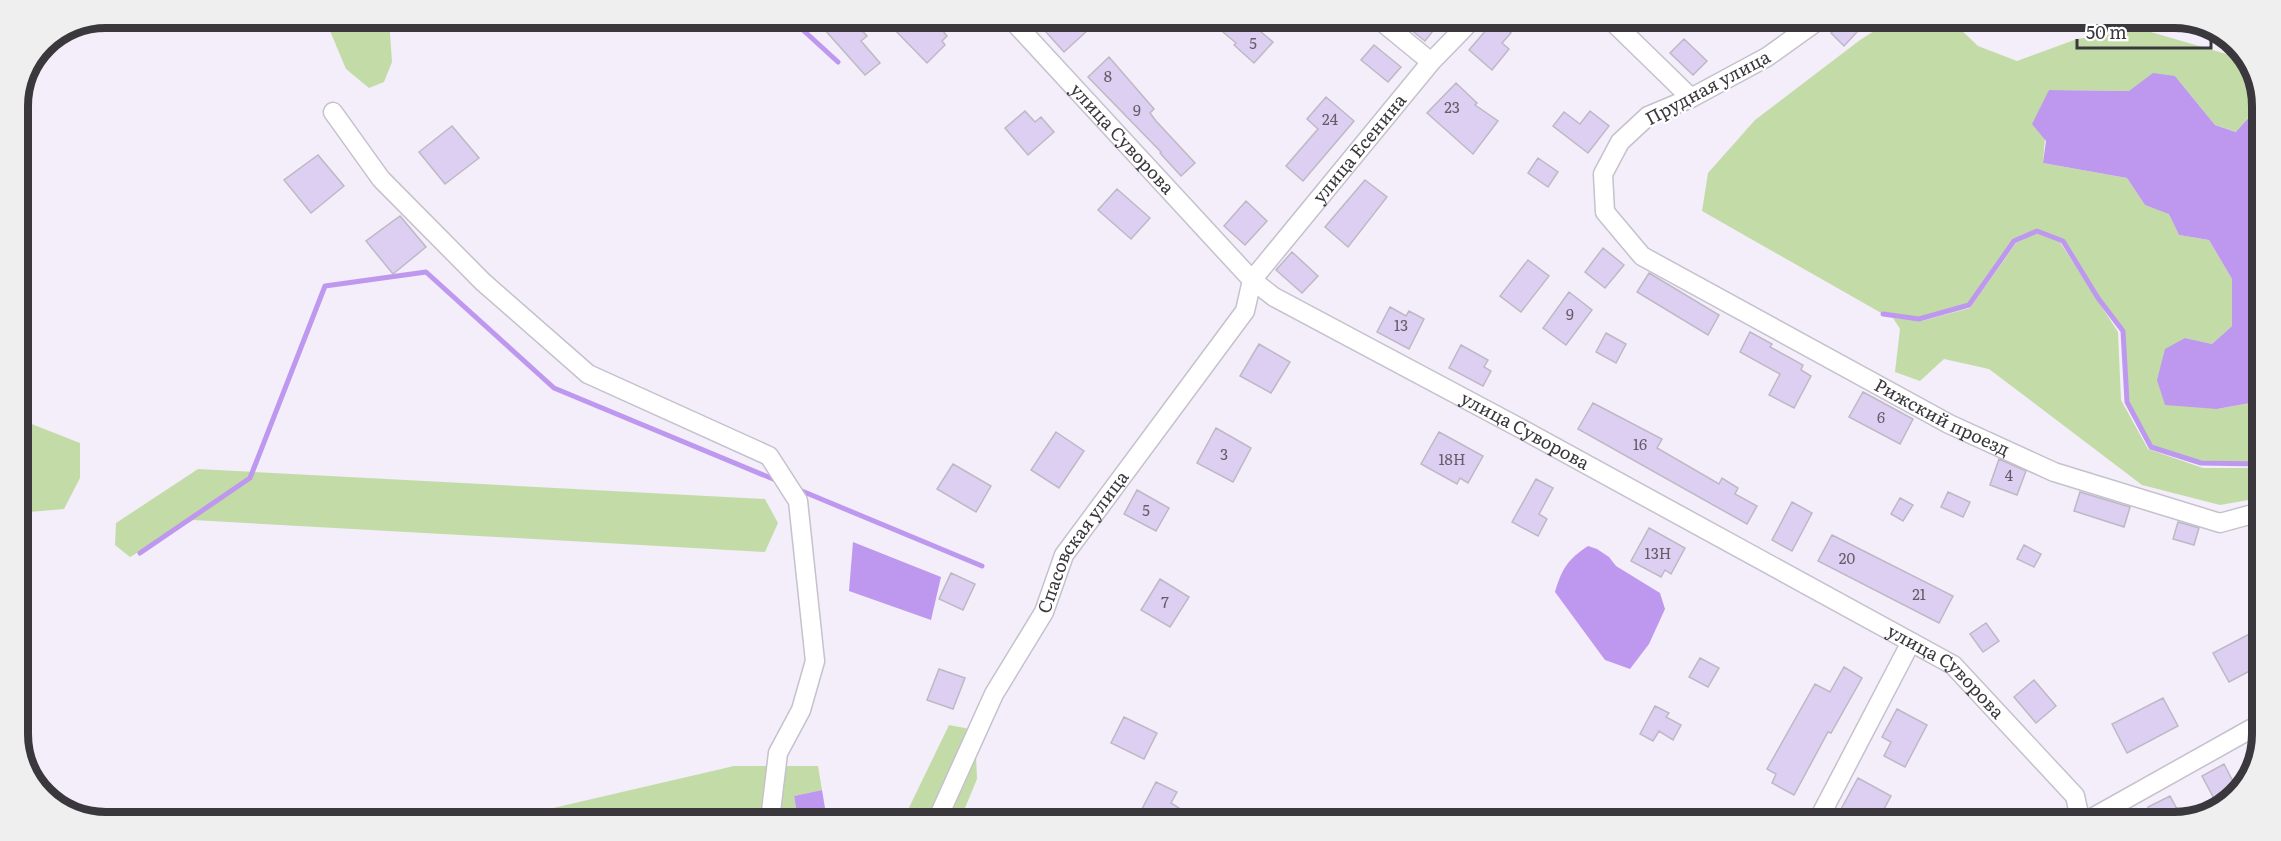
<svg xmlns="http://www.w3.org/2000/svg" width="2281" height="841" viewBox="0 0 2281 841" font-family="Literata,serif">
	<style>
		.green { fill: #c3dca7 }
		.water { fill: #be98ee }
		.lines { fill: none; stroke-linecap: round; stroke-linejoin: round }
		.stream { stroke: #be98ee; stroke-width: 5 }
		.building { fill: #ddcff2; stroke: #bdb9c4; stroke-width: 1.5 }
		.minor-casing { stroke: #c5c1cd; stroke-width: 21 }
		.minor { stroke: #fff; stroke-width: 18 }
		.labels { text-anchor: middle; stroke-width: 4.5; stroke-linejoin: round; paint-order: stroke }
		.number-label { font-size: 15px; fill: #635e6a }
		.street-label { font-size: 18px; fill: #3a383d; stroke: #fff }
		.rim { fill: none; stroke: #3a383d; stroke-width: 8 }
	</style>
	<rect width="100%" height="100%" fill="#f3eefa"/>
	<path class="green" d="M 325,19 L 389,19 L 392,62 L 384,82 L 369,88 L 346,69 Z
		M 1888,22 L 1953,22 L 1978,46 L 2017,61 L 2077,39 L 2144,30 L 2247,60 L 2262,99 L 2237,132 L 2215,125 L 2175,76 L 2129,91 L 2049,90 L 2043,163 L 2127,178 L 2145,205 L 2169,213 L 2179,235 L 2209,240 L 2232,279 L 2232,326 L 2212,344 L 2185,338 L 2217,409 L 2261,401 L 2260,464 L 2201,463 L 2151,447 L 2127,402 L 2123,331 L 2098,298 L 2063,241 L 2037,231 L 2014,241 L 1969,305 L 1919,319 L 1883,314 L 1702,211 L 1708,173 L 1755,120 L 1860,40 Z
		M 2037,233 L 2060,242 L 2118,332 L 2121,400 L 2148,449 L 2203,468 L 2260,468 L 2260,498 L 2220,505 L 2142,485 L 1989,369 L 1944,359 L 1920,381 L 1895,372 L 1900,329 L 1893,318 L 1922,321 L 1970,308 L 2016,243 Z
		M 29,423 L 80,443 L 80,478 L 64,509 L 18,513 L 18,426 Z
		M 198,469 L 765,499 L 778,523 L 765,552 L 193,520 L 130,557 L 115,545 L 116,523 Z
		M 949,725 L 975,730 L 977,779 L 960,820 L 903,820 Z
		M 734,766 L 818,766 L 822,790 L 794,796 L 798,820 L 538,819 L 536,812 Z"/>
	<path class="water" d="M 2153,73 L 2175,76 L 2215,125 L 2236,132 L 2263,101 L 2261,401 L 2217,409 L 2165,405 L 2157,380 L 2165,349 L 2185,338 L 2212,344 L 2232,326 L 2232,279 L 2209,240 L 2179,235 L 2169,214 L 2145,205 L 2127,178 L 2043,163 L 2046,141 L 2032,124 L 2049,90 L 2129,91 Z
		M 853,542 L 941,577 L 931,620 L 849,591 Z
		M 1588,546 L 1597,549 L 1609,557 L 1616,566 L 1660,593 L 1665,609 L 1649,644 L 1630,669 L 1605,660 L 1555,592 C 1562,569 1567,560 1588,546 Z
		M 822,790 L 827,820 L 798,820 L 794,796 Z"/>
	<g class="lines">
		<path class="stream" d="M 792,20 L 838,62
			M 1883,314 L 1919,319 L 1969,305 L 2014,241 L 2037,231 L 2063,241 L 2098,298 L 2123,331 L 2127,402 L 2151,447 L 2201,463 L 2260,464
			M 797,489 L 982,566
			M 140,553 L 250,478 L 325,286 L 426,272 L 554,388 L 778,481"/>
	</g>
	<path class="building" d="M 816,20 L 852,20 L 867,36 L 861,41 L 880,63 L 865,75 Z
		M 899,20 L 954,20 L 943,31 L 947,36 L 942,41 L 945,45 L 927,63 L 892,27 Z
		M 1059,20 L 1080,20 L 1089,29 L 1064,52 L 1046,32 Z
		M 1210,21 L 1248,21 L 1273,42 L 1254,63 L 1234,45 L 1236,43 Z
		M 1400,21 L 1441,21 L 1425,41 Z
		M 1494,21 L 1511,33 L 1502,43 L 1509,49 L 1492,70 L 1469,50 Z
		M 1843,22 L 1847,22 L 1857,32 L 1844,46 L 1831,33 Z
		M 1684,39 L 1707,61 L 1693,75 L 1670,53 Z
		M 1374,45 L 1401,67 L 1388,82 L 1361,60 Z
		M 1109,57 L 1154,109 L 1150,113 L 1156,121 L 1195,163 L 1181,176 L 1160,153 L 1161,152 L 1088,77 Z
		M 1456,83 L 1477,103 L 1475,105 L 1498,121 L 1473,154 L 1427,113 Z
		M 1326,97 L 1354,121 L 1303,181 L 1286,166 L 1318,129 L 1307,119 Z
		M 1025,111 L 1035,122 L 1041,117 L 1054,132 L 1028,155 L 1005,128 Z
		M 1590,111 L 1609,126 L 1588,153 L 1553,126 L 1564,112 L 1580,124 Z
		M 452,126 L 479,158 L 445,184 L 419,152 Z
		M 318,155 L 344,186 L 311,213 L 284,180 Z
		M 1538,158 L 1558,172 L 1548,187 L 1528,173 Z
		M 1365,180 L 1387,197 L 1348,247 L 1325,227 Z
		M 1117,189 L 1150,218 L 1131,239 L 1098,210 Z
		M 1246,201 L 1267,221 L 1245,245 L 1224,226 Z
		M 400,216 L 426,247 L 393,274 L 366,241 Z
		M 1603,248 L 1624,265 L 1605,288 L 1585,272 Z
		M 1292,252 L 1318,276 L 1302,293 L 1276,270 Z
		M 1528,260 L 1549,276 L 1521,312 L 1500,296 Z
		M 1649,273 L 1719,315 L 1708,335 L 1637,292 Z
		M 1569,292 L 1592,310 L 1566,345 L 1543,328 Z
		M 1390,307 L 1406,316 L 1409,311 L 1424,319 L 1409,349 L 1377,332 Z
		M 1750,332 L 1772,344 L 1770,347 L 1803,365 L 1801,370 L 1811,376 L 1794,408 L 1769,395 L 1780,374 L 1740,352 Z
		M 1606,333 L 1626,344 L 1616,363 L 1596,352 Z
		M 1259,344 L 1290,362 L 1271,393 L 1240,376 Z
		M 1461,345 L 1488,360 L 1484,367 L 1491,371 L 1483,386 L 1449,368 Z
		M 1863,392 L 1913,419 L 1900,444 L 1849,417 Z
		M 1593,403 L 1662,439 L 1657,448 L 1719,484 L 1722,478 L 1738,488 L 1735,494 L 1757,506 L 1747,524 L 1578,429 Z
		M 1216,428 L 1251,448 L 1233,482 L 1197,463 Z
		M 1056,432 L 1084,451 L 1059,488 L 1031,470 Z
		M 1439,432 L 1483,456 L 1468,483 L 1460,478 L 1457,484 L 1421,464 Z
		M 1999,459 L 2026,471 L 2017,495 L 1990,485 Z
		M 953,464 L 991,486 L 976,512 L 937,489 Z
		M 1536,479 L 1553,488 L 1539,514 L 1547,519 L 1538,536 L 1512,522 Z
		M 1137,490 L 1169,508 L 1156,531 L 1124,514 Z
		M 1948,492 L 1970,502 L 1963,517 L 1941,507 Z
		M 2080,492 L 2130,507 L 2124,527 L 2074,511 Z
		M 1900,498 L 1913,505 L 1903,521 L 1891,514 Z
		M 1792,502 L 1812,513 L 1792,551 L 1772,540 Z
		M 2178,522 L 2199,528 L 2194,545 L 2173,539 Z
		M 1649,528 L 1685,548 L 1671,574 L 1665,570 L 1661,577 L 1631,561 Z
		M 1832,535 L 1953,596 L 1939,623 L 1818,561 Z
		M 2024,545 L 2041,554 L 2034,567 L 2017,559 Z
		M 951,573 L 975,584 L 963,610 L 939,599 Z
		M 1160,579 L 1189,597 L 1170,627 L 1141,610 Z
		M 1986,623 L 1999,641 L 1983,652 L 1970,634 Z
		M 2259,629 L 2259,666 L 2229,682 L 2213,653 Z
		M 1700,658 L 1719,668 L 1708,687 L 1689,677 Z
		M 1844,667 L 1862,678 L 1831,733 L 1828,732 L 1794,795 L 1772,783 L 1776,774 L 1767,769 L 1815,684 L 1830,692 Z
		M 939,669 L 965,678 L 953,709 L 927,700 Z
		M 2034,680 L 2056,706 L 2036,723 L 2014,697 Z
		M 2163,698 L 2178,726 L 2127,753 L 2112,724 Z
		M 1655,706 L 1669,713 L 1666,717 L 1681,725 L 1673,740 L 1659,731 L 1653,741 L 1640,734 Z
		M 1897,709 L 1927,725 L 1905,767 L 1884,756 L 1891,742 L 1882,737 Z
		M 1124,717 L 1157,733 L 1144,759 L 1111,743 Z
		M 2224,764 L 2238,791 L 2235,796 L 2217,804 L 2202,776 Z
		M 1858,778 L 1891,796 L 1877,822 L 1834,822 Z
		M 1156,782 L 1177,792 L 1171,803 L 1179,808 L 1172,821 L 1161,821 L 1141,811 Z
		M 2170,796 L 2183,820 L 2174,823 L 2124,823 L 2150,810 L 2148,807 Z"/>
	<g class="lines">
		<g class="minor-casing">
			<g id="minor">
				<path id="s1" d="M 1012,20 L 1252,280 L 1274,297 L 1518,427 L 1953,665 L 2075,796 L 2081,823"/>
				<path d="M 1381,21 L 1431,62"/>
				<path d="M 1612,21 L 1691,98"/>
				<path id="s2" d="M 1816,22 L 1767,57 L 1691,98 L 1648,116 L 1620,142 L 1603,174 L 1605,212 L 1642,256 L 1949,424 L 2054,472 L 2220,523 L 2260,512"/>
				<path d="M 333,112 L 381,179 L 483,282 L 588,374 L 769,456 L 798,501 L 815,661 L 801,710 L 778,753 L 770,820"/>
				<path id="s3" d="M 937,820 L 994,694 L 1044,612 L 1064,555 L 1245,311 L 1252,280 L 1431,62 L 1471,21"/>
				<path d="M 1817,822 L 1911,642"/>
				<path d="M 2083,823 L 2258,725"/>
			</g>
		</g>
		<use href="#minor" class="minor"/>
	</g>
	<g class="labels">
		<g class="number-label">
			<text x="1253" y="49">5</text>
			<text x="1108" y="82">8</text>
			<text x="1452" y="113">23</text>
			<text x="1137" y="116">9</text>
			<text x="1330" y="125">24</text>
			<text x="1570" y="320">9</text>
			<text x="1401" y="331">13</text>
			<text x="1881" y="423">6</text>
			<text x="1640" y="450">16</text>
			<text x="1224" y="460">3</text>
			<text x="1452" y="465">18Н</text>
			<text x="2009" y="481">4</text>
			<text x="1146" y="516">5</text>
			<text x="1658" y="559">13H</text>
			<text x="1847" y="564">20</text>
			<text x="1919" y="600">21</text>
			<text x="1165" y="608">7</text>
		</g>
		<g class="street-label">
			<text transform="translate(1708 88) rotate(-28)" y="6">Прудная улица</text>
			<text dy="6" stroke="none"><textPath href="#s1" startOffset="162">улица Суворова</textPath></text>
			<text dy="6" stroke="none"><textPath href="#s3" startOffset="800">улица Есенина</textPath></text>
			<text dy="6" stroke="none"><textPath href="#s2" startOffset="704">Рижский проезд</textPath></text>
			<text dy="6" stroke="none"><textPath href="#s1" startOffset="666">улица Суворова</textPath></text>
			<text dy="6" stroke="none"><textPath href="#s3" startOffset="315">Спасовская улица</textPath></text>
			<text dy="6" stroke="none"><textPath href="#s1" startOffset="1152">улица Суворова</textPath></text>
		</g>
	</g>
	<path d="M0 0H2281V841H0ZM106 28H2174A78 78 0 0 1 2252 106V734A78 78 0 0 1 2174 812H106A78 78 0 0 1 28 734V106A78 78 0 0 1 106 28Z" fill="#efefef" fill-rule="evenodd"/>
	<path class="rim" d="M106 28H2174A78 78 0 0 1 2252 106V734A78 78 0 0 1 2174 812H106A78 78 0 0 1 28 734V106A78 78 0 0 1 106 28Z"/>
	<path d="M2077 39v9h134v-9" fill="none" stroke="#3a383d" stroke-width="3"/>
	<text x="2086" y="39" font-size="18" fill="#3a383d" stroke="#ffffff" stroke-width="4.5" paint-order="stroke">50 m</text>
</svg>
